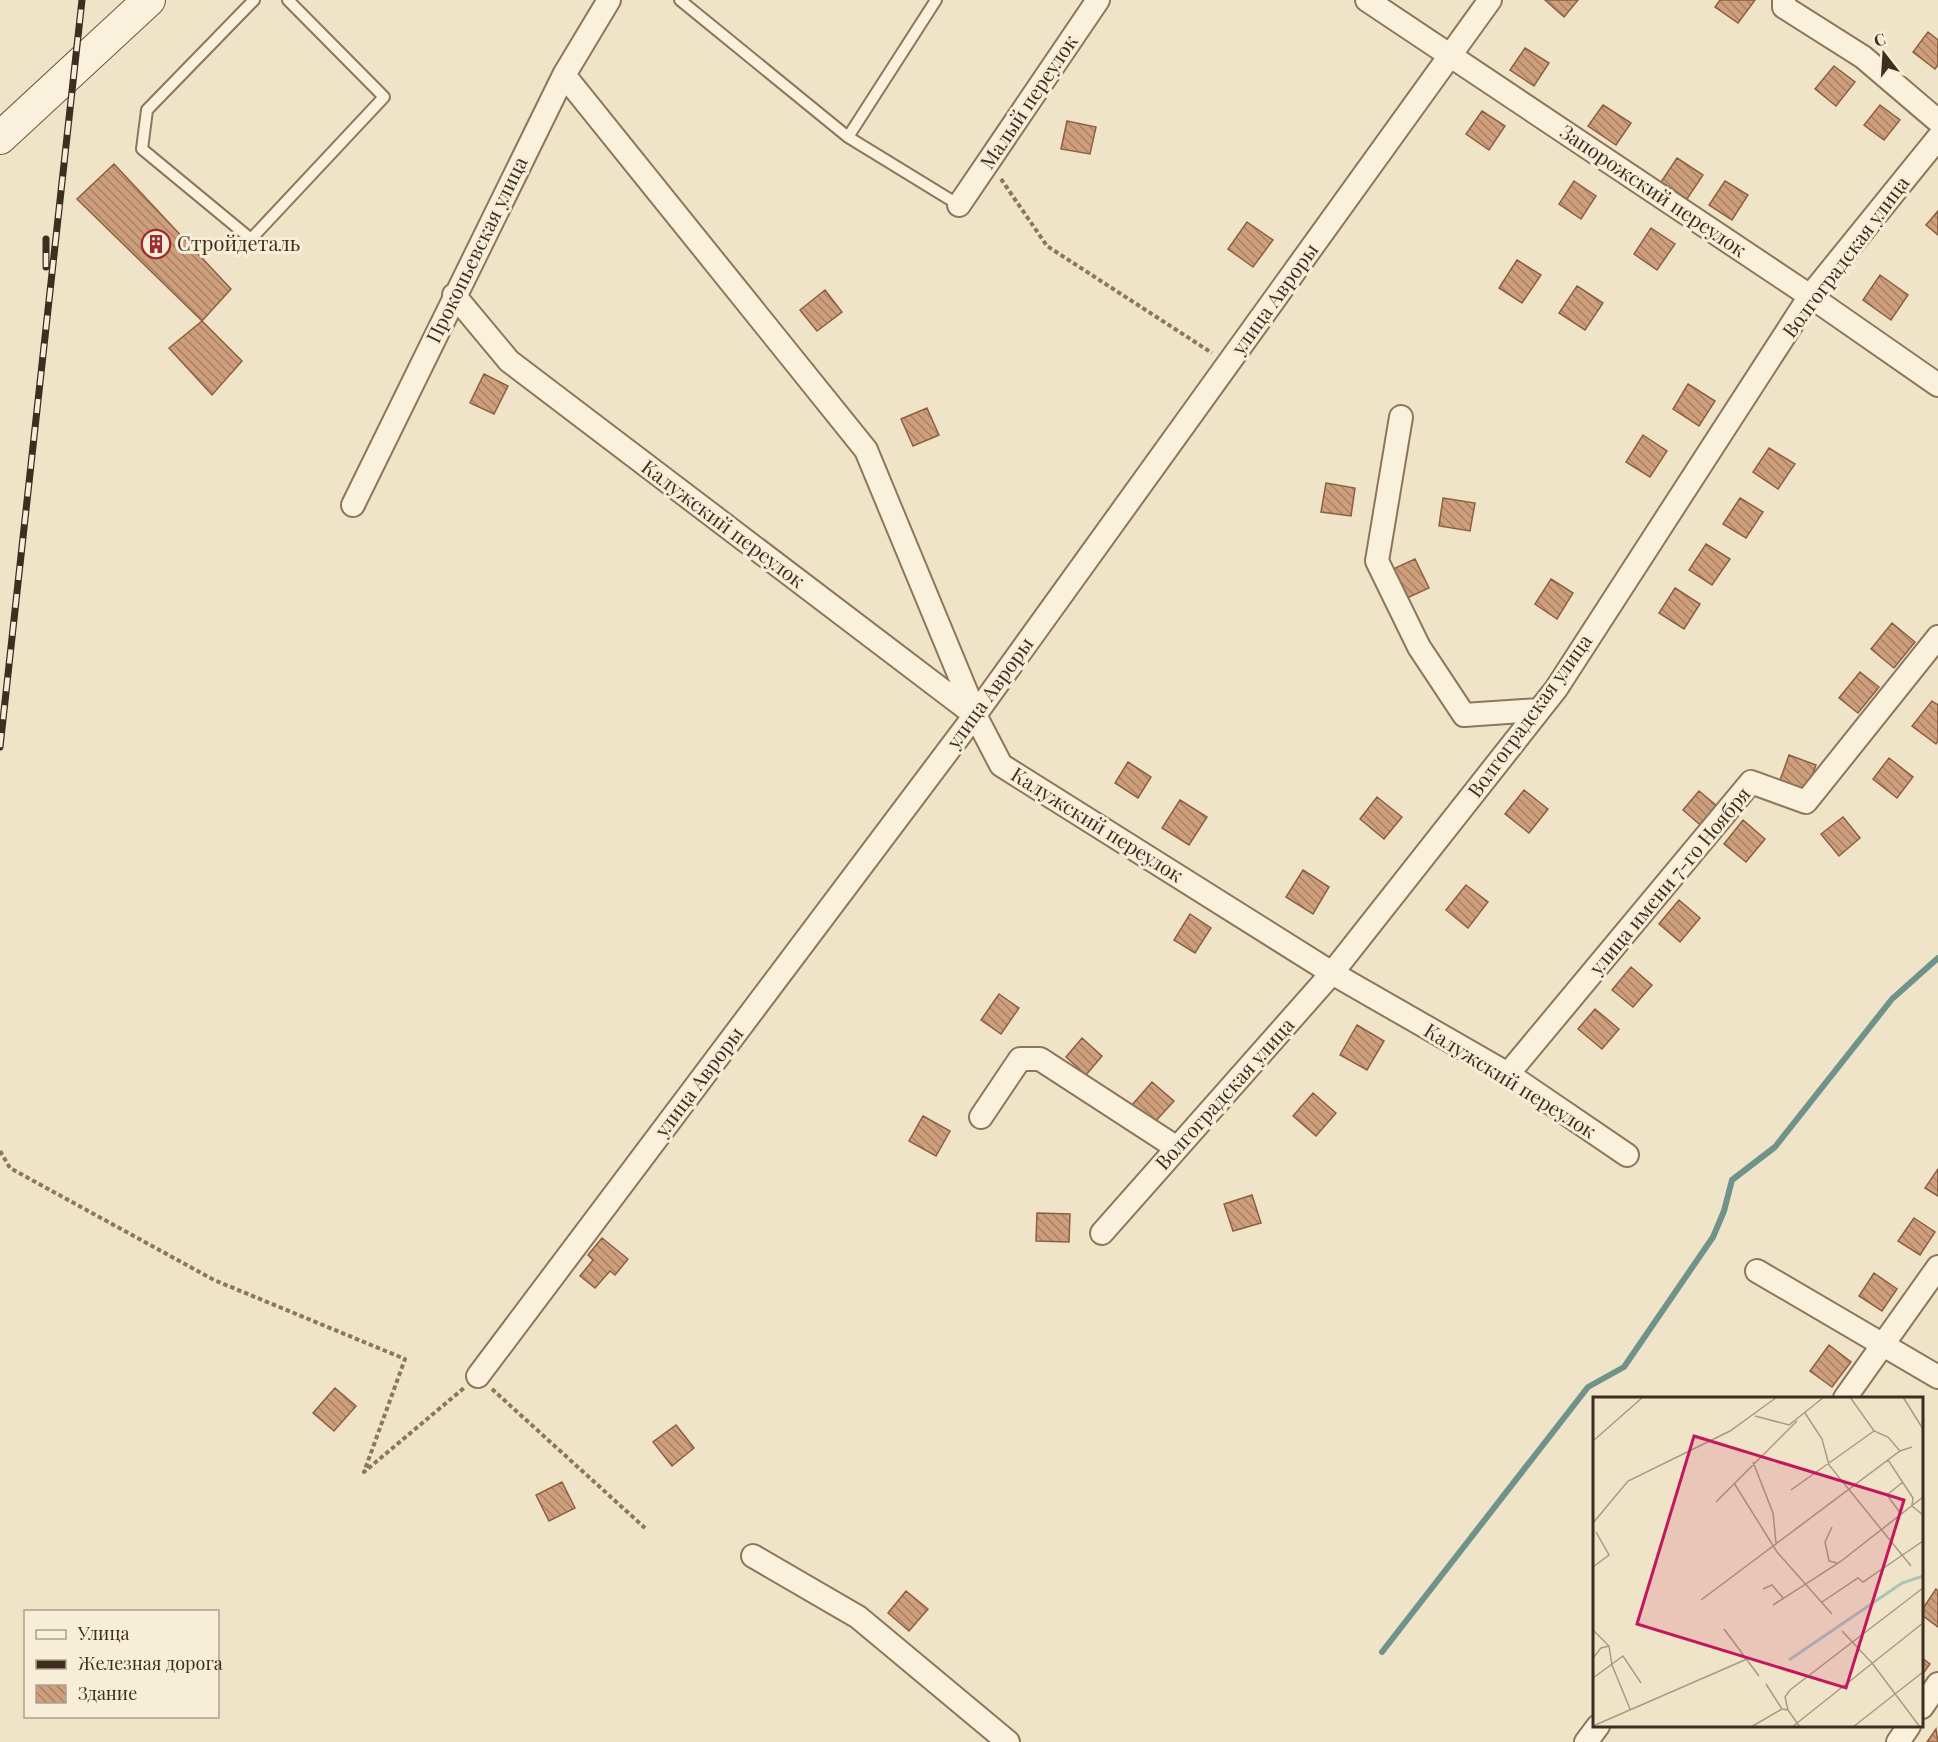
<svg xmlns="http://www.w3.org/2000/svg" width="1938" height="1742" viewBox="0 0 1938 1742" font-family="'Playfair Display',serif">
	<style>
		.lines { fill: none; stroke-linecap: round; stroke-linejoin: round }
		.stream { stroke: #6f938a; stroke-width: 6 }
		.building { fill: url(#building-back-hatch); stroke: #8d5f41; stroke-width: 1.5 }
		.service-casing { stroke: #8d765c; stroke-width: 14 }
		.minor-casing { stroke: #8d765c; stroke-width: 26 }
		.secondary-casing { stroke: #6f573f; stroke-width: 34 }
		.path { stroke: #8d765c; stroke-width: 4; stroke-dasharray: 4.5 3; stroke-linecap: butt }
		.service { stroke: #faf1dc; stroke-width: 10 }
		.minor { stroke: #faf1dc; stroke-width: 22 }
		.secondary { stroke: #faf1dc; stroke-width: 32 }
		.rail-casing { stroke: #3d2e20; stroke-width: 7 }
		.rail { stroke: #f7eed8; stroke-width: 4.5; stroke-dasharray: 14; stroke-linecap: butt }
		.labels { text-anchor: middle; stroke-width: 6; stroke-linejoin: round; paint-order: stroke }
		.street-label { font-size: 20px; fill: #3d2e20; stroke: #f7eed8 }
		.poi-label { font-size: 20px; fill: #3d2e20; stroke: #f7eed8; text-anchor: start }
		.inset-river { fill: none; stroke: #a9c4bc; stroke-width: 3 }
		.inset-road { fill: none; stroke: #a89b85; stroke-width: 1.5 }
		.view { fill: #c2185b; fill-opacity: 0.15; stroke: #c2185b; stroke-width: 3 }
		.inset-edge { fill: none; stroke: #3d2e20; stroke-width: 3 }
	</style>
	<defs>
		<pattern id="building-back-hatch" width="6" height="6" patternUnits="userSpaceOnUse" patternTransform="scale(1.5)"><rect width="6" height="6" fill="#cf9f7d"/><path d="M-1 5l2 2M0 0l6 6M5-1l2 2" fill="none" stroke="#a98266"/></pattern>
	</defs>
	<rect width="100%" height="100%" fill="#f0e4c8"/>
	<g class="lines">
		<path class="stream" d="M 1382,1652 L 1588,1387 L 1624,1367 L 1713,1237 L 1724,1211 L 1732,1180 L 1775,1147 L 1892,999 L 1938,958"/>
	</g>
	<path class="building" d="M 1545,0 L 1578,0 L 1564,17 Z
		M 1720,0 L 1755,0 L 1738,23 L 1715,7 Z
		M 1928,32 L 1938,40 L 1938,65 L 1935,69 L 1913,52 Z
		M 1525,48 L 1549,63 L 1534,86 L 1510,70 Z
		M 1834,66 L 1855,82 L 1836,106 L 1815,89 Z
		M 1603,105 L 1631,123 L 1616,145 L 1588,126 Z
		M 1880,105 L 1900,120 L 1884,140 L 1864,125 Z
		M 1482,111 L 1505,126 L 1489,150 L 1466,134 Z
		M 1067,121 L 1096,127 L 1090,154 L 1061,149 Z
		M 1677,158 L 1703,175 L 1687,199 L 1661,182 Z
		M 114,164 L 231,289 L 202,321 L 77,199 Z
		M 1574,181 L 1596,196 L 1581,219 L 1559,204 Z
		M 1725,181 L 1748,195 L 1732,220 L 1709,205 Z
		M 1938,211 L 1938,235 L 1926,225 Z
		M 1247,222 L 1273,240 L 1253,267 L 1228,249 Z
		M 1651,228 L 1675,244 L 1657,270 L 1634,254 Z
		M 1517,260 L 1541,275 L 1522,303 L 1499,288 Z
		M 1880,275 L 1908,295 L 1891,320 L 1863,300 Z
		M 1577,286 L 1603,303 L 1585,330 L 1559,313 Z
		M 825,290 L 842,312 L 817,331 L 800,310 Z
		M 202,321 L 242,361 L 212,395 L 169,348 Z
		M 484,374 L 508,386 L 494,414 L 470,403 Z
		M 1688,384 L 1715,401 L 1699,426 L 1673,409 Z
		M 927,408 L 939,435 L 913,446 L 901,419 Z
		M 1643,435 L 1667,451 L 1650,477 L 1626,462 Z
		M 1769,448 L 1795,464 L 1778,489 L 1753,472 Z
		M 1326,483 L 1355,488 L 1351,516 L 1321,512 Z
		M 1443,498 L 1475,503 L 1470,531 L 1439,526 Z
		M 1740,498 L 1763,512 L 1746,538 L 1723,524 Z
		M 1706,544 L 1730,559 L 1712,585 L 1689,570 Z
		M 1415,559 L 1429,588 L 1407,598 L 1393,569 Z
		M 1551,579 L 1573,593 L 1557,619 L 1535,604 Z
		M 1675,588 L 1700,604 L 1684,629 L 1659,613 Z
		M 1892,623 L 1915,642 L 1894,668 L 1871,649 Z
		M 1860,672 L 1879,687 L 1858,713 L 1839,698 Z
		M 1932,701 L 1938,705 L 1938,741 L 1936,744 L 1912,726 Z
		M 1789,755 L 1816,765 L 1805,795 L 1778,786 Z
		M 1889,758 L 1913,777 L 1897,798 L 1873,779 Z
		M 1128,762 L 1151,777 L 1138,798 L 1115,783 Z
		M 1524,790 L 1548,809 L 1529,833 L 1505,814 Z
		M 1699,791 L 1722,810 L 1706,830 L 1683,810 Z
		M 1377,797 L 1402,817 L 1384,839 L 1360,819 Z
		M 1180,800 L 1207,817 L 1189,845 L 1162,828 Z
		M 1843,817 L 1860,838 L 1839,856 L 1821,834 Z
		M 1743,820 L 1765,839 L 1746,862 L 1724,844 Z
		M 1303,870 L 1329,887 L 1313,914 L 1286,897 Z
		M 1466,885 L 1488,902 L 1468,928 L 1446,910 Z
		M 1679,900 L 1700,918 L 1680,942 L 1659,924 Z
		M 1190,914 L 1211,928 L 1195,953 L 1174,940 Z
		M 1631,967 L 1652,985 L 1633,1007 L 1612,990 Z
		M 999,994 L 1019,1008 L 1001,1034 L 981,1020 Z
		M 1595,1009 L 1619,1029 L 1602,1049 L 1578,1029 Z
		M 1357,1025 L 1384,1041 L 1367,1070 L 1340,1055 Z
		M 1082,1038 L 1102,1056 L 1086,1075 L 1066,1057 Z
		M 1152,1082 L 1174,1101 L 1153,1124 L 1132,1105 Z
		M 1313,1093 L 1336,1113 L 1316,1136 L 1293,1116 Z
		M 923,1116 L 950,1131 L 936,1156 L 909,1141 Z
		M 1938,1169 L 1938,1196 L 1925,1188 Z
		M 1252,1195 L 1261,1223 L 1233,1231 L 1224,1204 Z
		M 1037,1213 L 1070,1214 L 1069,1242 L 1036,1241 Z
		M 1914,1218 L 1935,1232 L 1920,1255 L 1898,1241 Z
		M 602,1238 L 628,1259 L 615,1275 L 610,1271 L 595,1288 L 580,1276 L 593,1260 L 588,1255 Z
		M 1874,1273 L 1897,1289 L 1882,1311 L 1859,1296 Z
		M 1829,1345 L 1851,1362 L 1832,1387 L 1810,1371 Z
		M 335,1388 L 356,1406 L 334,1431 L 313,1413 Z
		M 676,1425 L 694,1448 L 672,1466 L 653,1442 Z
		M 562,1482 L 575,1508 L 549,1521 L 536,1495 Z
		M 1936,1589 L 1938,1591 L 1938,1627 L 1922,1615 L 1922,1610 Z
		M 906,1591 L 928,1609 L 909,1631 L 888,1613 Z
		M 1922,1658 L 1930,1664 L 1922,1675 Z
		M 1936,1729 L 1938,1742 L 1927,1742 Z"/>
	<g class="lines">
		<g class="service-casing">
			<path id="service" d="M 254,0 L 147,110 L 142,149 L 251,239 L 384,97 L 288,0
				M 680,0 L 848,137 L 959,205
				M 848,137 L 936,0"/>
		</g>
		<g class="minor-casing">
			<path id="minor" d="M 1367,0 L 1810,296 L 1938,385
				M 1784,0 L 1784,7 L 1863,57 L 1938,121
				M 564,75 L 866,450 L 975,713
				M 959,205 L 1098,0
				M 454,295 L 509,361 L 975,715 L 1001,765 L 1332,973 L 1508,1074 L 1627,1155
				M 1401,417 L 1377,561 L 1419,647 L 1464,715 L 1538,710
				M 353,505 L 564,75 L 609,0
				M 1508,1074 L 1751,782 L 1806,802 L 1938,637
				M 981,1117 L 1020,1059 L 1040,1059 L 1177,1148
				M 1102,1233 L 1332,973 L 1556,689 L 1810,296 L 1938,138
				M 1757,1271 L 1938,1377
				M 478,1376 L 975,715 L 1490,0
				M 1845,1398 L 1938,1267
				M 753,1556 L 858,1617 L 1008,1742
				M 1922,1707 L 1938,1684
				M 1586,1742 L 1598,1726
				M 1898,1742 L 1909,1726"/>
		</g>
		<g class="secondary-casing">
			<path id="secondary" d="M 0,138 L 149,0"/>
		</g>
		<path class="path" d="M 1001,179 L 1047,246 L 1212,353
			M 0,1151 L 10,1168 L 214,1280 L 405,1359 L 364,1472 L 464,1388
			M 492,1389 L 645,1528"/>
		<use href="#service" class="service"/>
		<use href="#minor" class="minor"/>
		<use href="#secondary" class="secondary"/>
		<g class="rail-casing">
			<path id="rail" d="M 46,267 L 46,239
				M 0,747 L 82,0"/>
		</g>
		<use href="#rail" class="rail"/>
	</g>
	<defs>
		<g id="building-ring" transform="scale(1.5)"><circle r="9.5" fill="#f7eed8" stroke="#9e2a2b" stroke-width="1.5"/><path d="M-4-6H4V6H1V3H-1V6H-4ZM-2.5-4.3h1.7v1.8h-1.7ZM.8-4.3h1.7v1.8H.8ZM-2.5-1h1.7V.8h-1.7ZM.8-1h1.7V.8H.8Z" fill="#9e2a2b"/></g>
	</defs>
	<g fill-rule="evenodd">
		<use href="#building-ring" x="156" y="244"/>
	</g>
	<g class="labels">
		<g class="street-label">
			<text transform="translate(1029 102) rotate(-56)" y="7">Малый переулок</text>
			<text transform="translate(1653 191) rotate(34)" y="7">Запорожский переулок</text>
			<text transform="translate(477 250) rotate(-64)" y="7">Прокопьевская улица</text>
			<text transform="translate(1846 257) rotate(-53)" y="7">Волгоградская улица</text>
			<text transform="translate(1275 299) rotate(-54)" y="7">улица Авроры</text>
			<text transform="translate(723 524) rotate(37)" y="7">Калужский переулок</text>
			<text transform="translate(990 693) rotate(-54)" y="7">улица Авроры</text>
			<text transform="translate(1530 716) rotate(-54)" y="7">Волгоградская улица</text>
			<text transform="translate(1097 825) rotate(32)" y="7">Калужский переулок</text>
			<text transform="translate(1670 881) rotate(-50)" y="7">улица имени 7-го Ноября</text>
			<text transform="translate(1510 1081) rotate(32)" y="7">Калужский переулок</text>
			<text transform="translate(699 1082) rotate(-53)" y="7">улица Авроры</text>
			<text transform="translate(1225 1094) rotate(-48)" y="7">Волгоградская улица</text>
		</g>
		<g class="poi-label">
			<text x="177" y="251">Стройдеталь</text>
		</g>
	</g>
	<g transform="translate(1593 1397)">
		<rect width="330" height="330" fill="#f0e4c8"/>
		<path class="inset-river" d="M 196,263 L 309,186 L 330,179"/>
		<path class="inset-road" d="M 257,0 L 281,34 L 295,40 L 307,54M 310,0 L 330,32M 212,16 L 229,42 L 236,68 L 318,169M 162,19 L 196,28 L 231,0M 0,44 L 50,0M 295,63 L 320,101 L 319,109 L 330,118M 160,65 L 180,116 L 183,146M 141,86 L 184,155 L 239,217M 198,93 L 281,34M 123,105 L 204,24M 308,117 L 294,98 L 310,85M 0,126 L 35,84 L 137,34 L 184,0M 239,130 L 232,145 L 236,164 L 244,166M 0,170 L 16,158 L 3,135M 170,192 L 179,188 L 191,202M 108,203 L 307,54 L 319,50M 229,205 L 265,181 L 270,185 L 330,144M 180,208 L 247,165 L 330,100M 131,232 L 166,279M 0,233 L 16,249 L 19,268 L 37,312M 249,234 L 279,266 L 327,330M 0,261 L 8,251 L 16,249M 0,281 L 30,259 L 48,286M 173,287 L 189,312 L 195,313 L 207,330M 195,313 L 192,300 L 197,293 L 330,191M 0,329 L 154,262M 158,330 L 189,312M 199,330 L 330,226M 260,330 L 330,275"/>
		<path class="view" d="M 101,39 L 311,103 L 253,291 L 44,227 Z"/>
		<rect width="330" height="330" class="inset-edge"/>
	</g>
	<rect x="24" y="1610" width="195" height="108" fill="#f7eed8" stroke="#ada18e" stroke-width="1.5"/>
	<rect x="36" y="1630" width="30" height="9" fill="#faf1dc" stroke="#ada18e" stroke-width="1.5"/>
	<text x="78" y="1640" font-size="18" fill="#3d2e20">Улица</text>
	<rect x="36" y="1660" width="30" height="9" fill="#3d2e20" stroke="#ada18e" stroke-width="1.5"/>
	<text x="78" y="1670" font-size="18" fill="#3d2e20">Железная дорога</text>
	<rect x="36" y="1685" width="30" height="18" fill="url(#building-back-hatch)" stroke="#ada18e" stroke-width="1.5"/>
	<text x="78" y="1700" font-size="18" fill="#3d2e20">Здание</text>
	<g transform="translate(1884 54) rotate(343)" stroke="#f7eed8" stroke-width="4.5" paint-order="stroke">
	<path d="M0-4.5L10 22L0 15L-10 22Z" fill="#3d2e20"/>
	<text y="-9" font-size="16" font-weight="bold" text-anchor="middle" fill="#3d2e20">С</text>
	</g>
</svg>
